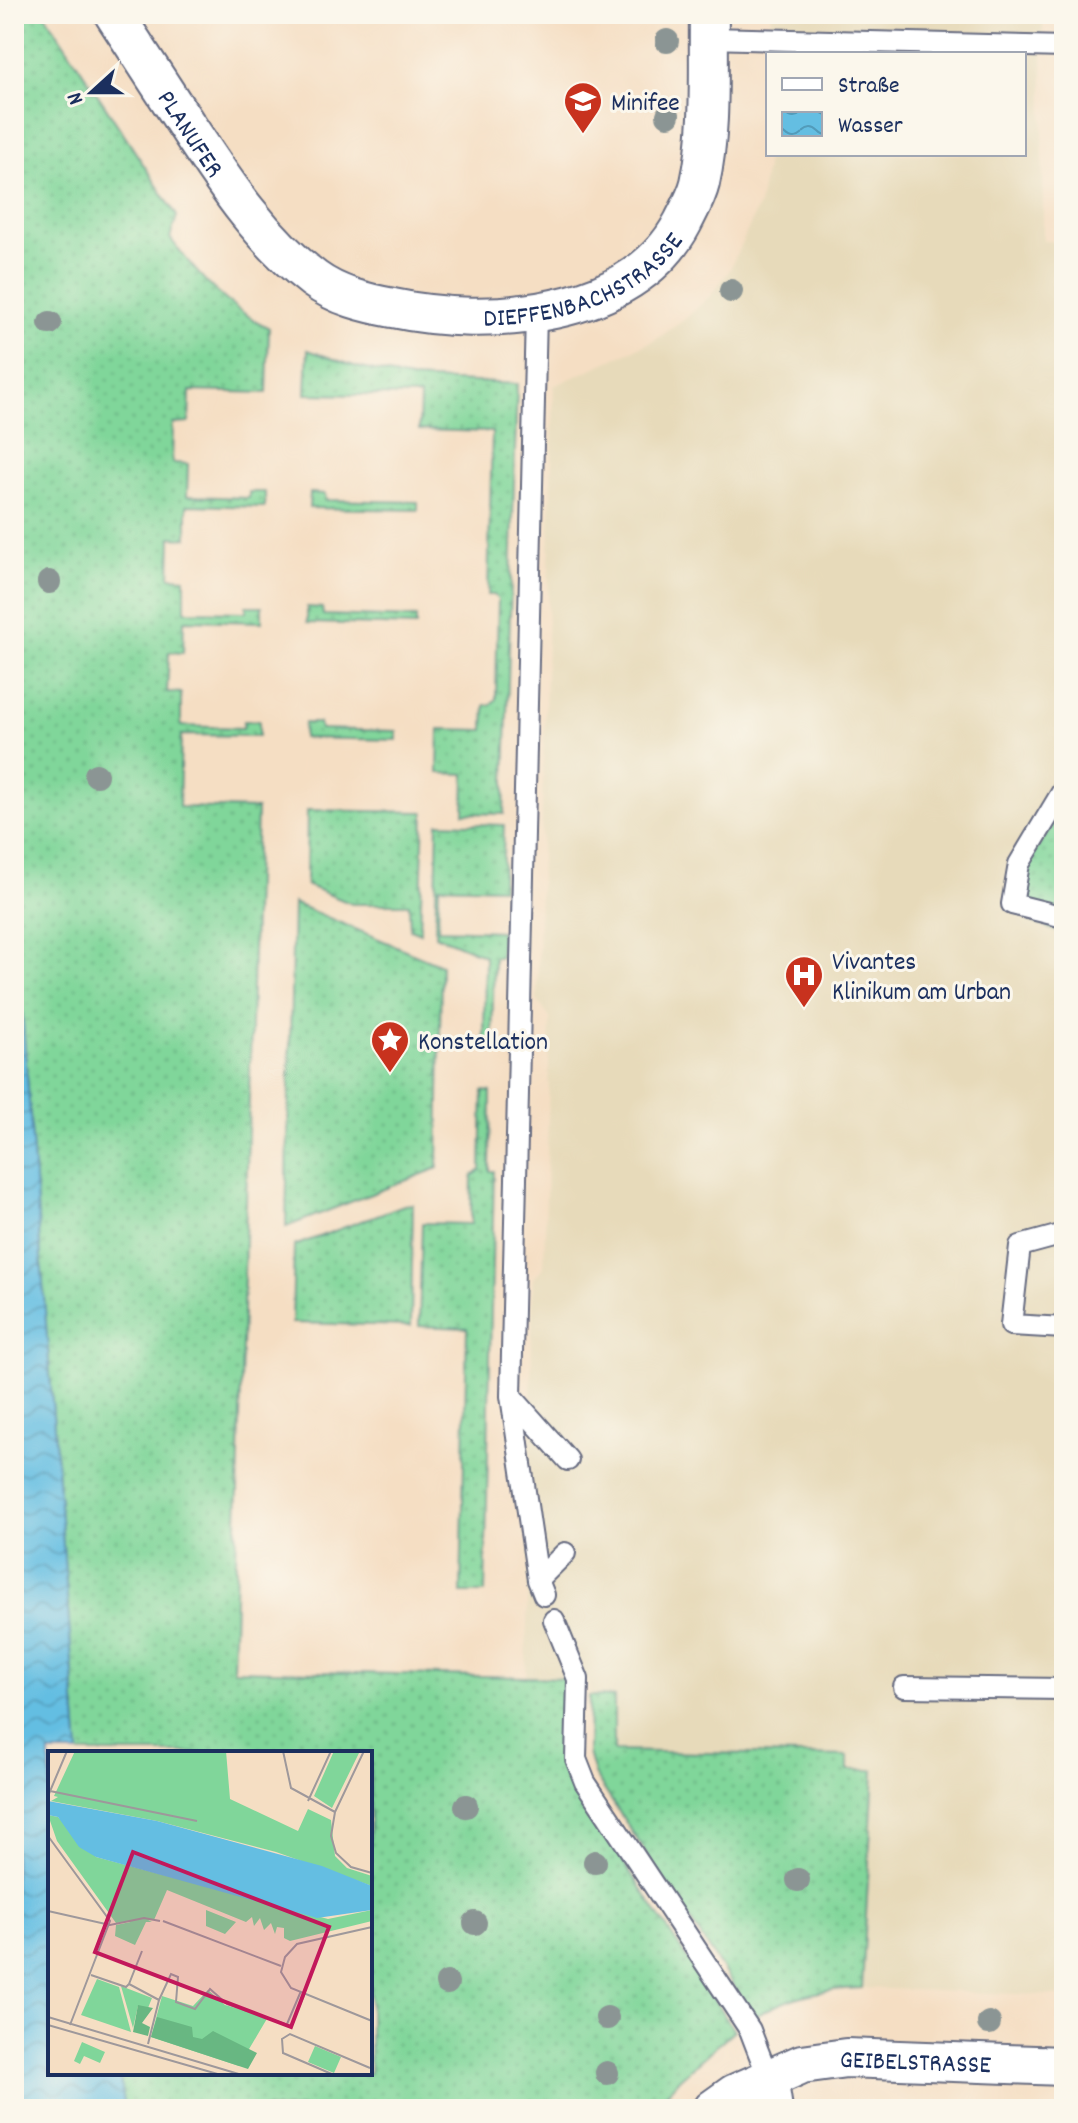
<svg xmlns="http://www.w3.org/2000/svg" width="1078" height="2123" viewBox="0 0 1078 2123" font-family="Dekko,sans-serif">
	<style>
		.built { fill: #e7daba }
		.grass { fill: url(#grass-dots); stroke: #4e827c; stroke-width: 2 }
		.water { fill: url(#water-waves); stroke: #4076a0; stroke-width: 2 }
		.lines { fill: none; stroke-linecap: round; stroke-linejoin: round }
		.service-casing { stroke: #676c81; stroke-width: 24 }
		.minor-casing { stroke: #676c81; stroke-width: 42 }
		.service { stroke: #fff; stroke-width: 20 }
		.minor { stroke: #fff; stroke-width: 38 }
		.tree { fill: #8b9594 }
		.labels { text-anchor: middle; stroke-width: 6; stroke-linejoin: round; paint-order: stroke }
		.poi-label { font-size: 26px; fill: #1b2f5e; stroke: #fbf7ec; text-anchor: start }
		.street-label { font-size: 26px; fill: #1b2f5e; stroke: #fbf7ec }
		.inset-road { fill: none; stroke: #9e989b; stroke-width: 2 }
		.view { fill: #c2185b; fill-opacity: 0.15; stroke: #c2185b; stroke-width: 4 }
		.inset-edge { fill: none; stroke: #1b2f5e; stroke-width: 4 }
	</style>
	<defs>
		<pattern id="grass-dots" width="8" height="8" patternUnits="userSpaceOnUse" patternTransform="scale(2)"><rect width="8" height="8" fill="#80d69a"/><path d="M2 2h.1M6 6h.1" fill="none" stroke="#6eb887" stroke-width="1.8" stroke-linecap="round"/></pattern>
		<pattern id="water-waves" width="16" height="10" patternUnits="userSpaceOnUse" patternTransform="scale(2)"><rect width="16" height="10" fill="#64bee2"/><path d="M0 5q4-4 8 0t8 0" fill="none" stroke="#529bba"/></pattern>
	</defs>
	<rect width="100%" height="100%" fill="#fbf7ec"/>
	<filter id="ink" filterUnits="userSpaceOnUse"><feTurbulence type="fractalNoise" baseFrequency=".0125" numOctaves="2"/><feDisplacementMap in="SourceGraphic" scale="16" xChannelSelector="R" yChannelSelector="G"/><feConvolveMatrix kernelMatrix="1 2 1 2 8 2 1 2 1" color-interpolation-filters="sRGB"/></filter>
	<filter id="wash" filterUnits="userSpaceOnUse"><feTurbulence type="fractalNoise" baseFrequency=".006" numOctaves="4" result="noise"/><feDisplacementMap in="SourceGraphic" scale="32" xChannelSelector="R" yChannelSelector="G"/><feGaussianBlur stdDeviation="1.8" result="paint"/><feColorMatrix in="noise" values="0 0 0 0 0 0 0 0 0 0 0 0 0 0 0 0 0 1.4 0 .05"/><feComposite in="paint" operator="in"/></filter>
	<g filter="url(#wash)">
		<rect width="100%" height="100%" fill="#f5dec3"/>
		<path class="built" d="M 771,14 L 1043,15 L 1043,241 L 1064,242 L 1064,1996 L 862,1988 L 822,1990 L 774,2005 L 754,2017 L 594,1774 L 588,1753 L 589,1680 L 526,1677 L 533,1278 L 544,1267 L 547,1163 L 550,1018 L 537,1000 L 554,386 L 655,340 L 684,320 L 711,295 L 729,271 L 759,205 L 766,167 L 768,104 L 768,154 L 1024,154 L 1024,54 L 770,54 Z"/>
		<path class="grass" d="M 14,14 L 45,14 L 177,216 L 170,238 C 200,278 224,305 269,328 L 267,393 L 190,391 L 189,423 L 173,424 L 172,463 L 188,464 L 187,496 L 249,498 L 249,492 L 265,492 L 265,507 L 187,505 L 187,538 L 171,537 L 170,577 L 185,578 L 185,611 L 246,612 L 246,606 L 262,606 L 262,622 L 184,620 L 183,653 L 169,652 L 167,692 L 181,693 L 181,726 L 243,728 L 244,721 L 259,721 L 259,736 L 181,735 L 179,807 L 257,809 L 233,1670 L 566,1678 L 564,1754 L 575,1788 L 734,2030 L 679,2079 L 654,2109 L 125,2109 L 119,2073 L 370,2073 L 370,1753 L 79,1753 L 14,906 Z
			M 308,350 L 357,367 L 410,379 L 517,384 L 504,814 L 464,813 L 465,774 L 438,773 L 439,729 L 484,730 L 485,705 L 490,705 L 496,699 L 498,600 L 494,595 L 488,595 L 492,432 L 419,430 L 420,396 L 306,394 Z
			M 310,493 L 325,494 L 326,500 L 418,502 L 418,510 L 309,508 Z
			M 307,607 L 322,608 L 323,615 L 416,618 L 416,626 L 307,623 Z
			M 304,723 L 319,723 L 320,729 L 397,731 L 397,740 L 303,738 Z
			M 1064,804 L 1064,934 L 1028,920 L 1030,861 Z
			M 307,810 L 424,812 L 420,933 L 410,929 L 409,904 L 352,904 L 306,885 Z
			M 438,823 L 504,825 L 502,888 L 439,886 L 438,929 L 501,931 L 500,957 L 494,957 L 492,1045 L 484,1045 L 485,956 L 435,935 Z
			M 293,903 L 441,965 L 438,1168 L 286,1227 Z
			M 483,1091 L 491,1092 L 490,1171 L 494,1171 L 485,1593 L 461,1593 L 467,1328 L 419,1326 L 422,1223 L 471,1224 L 472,1176 L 481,1170 Z
			M 413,1204 L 411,1326 L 292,1323 L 294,1246 L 404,1205 Z
			M 589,1696 L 614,1697 L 614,1751 L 848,1756 L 848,1770 L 874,1770 L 862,1988 C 821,1989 789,1996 754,2017 L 594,1774 L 588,1753 Z"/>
		<path class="water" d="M 14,906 L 79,1753 L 50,1753 L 50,2073 L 119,2073 L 125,2109 L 14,2109 Z"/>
	</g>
	<g filter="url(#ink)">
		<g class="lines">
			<g class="service-casing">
				<path id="service" d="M 709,38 L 1064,47
					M 536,313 L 511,1396 L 538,1580 L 544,1595
					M 1064,789 L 1019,864 L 1012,904 L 1064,917
					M 1064,1234 L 1020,1246 L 1011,1325 L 1064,1328
					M 511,1396 L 568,1460
					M 538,1580 L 565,1553
					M 554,1620 L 578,1679 L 576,1759 L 585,1782 L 750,2030 L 768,2077
					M 904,1687 L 1064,1689"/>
			</g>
			<g class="minor-casing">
				<g id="minor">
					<path id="s1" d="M 114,14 C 138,51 163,89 187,126 C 224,182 260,238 314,279 C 337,296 366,303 393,308 C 486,328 633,319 683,222 C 689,210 697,196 700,183 C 712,129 708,69 709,14"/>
					<path d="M 768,2077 L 773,2109"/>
					<path id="s2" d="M 713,2109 L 734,2094 L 802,2064 L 846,2058 L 1064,2066"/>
				</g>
			</g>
			<use href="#service" class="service"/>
			<use href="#minor" class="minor"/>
		</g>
		<g class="tree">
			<circle cx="667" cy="41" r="12"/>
			<circle cx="668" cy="115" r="12"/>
			<circle cx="731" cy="291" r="12"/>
			<circle cx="50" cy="323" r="12"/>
			<circle cx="49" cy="582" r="12"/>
			<circle cx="96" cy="775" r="12"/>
			<circle cx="466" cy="1806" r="12"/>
			<circle cx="595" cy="1862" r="12"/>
			<circle cx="798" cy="1880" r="12"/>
			<circle cx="475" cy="1923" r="12"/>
			<circle cx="447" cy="1983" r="12"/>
			<circle cx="607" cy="2018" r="12"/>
			<circle cx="989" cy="2023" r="12"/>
			<circle cx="607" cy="2073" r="12"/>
		</g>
	</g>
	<defs>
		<g id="school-pin" transform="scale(2)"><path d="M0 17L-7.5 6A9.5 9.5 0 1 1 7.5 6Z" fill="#c8321e" stroke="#fbf7ec"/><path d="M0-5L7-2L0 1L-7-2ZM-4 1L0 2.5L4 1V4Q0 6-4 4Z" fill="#fff"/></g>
		<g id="hospital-pin" transform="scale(2)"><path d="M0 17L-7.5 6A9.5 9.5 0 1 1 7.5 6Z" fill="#c8321e" stroke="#fbf7ec"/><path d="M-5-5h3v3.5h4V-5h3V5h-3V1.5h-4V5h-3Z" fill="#fff"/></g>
		<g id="sight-pin" transform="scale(2)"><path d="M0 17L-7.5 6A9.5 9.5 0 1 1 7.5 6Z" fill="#c8321e" stroke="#fbf7ec"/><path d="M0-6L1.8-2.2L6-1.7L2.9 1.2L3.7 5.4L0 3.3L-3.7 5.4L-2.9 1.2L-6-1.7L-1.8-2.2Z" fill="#fff"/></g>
	</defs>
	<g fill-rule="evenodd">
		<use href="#school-pin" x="583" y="101"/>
		<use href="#hospital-pin" x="804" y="975"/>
		<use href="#sight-pin" x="390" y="1040"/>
	</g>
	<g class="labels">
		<g class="poi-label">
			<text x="611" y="110">Minifee</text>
			<text x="832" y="969">Vivantes<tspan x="832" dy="30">Klinikum am Urban</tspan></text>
			<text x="418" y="1049">Konstellation</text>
		</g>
		<g class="street-label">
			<text dy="9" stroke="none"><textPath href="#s1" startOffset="142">PLANUFER</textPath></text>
			<text dy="9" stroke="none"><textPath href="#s1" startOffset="618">DIEFFENBACHSTRASSE</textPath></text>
			<text dy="9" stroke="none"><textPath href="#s2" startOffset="214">GEIBELSTRASSE</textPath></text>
		</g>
	</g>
	<g transform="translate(48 1751)">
		<rect width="324" height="324" fill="#f5dec3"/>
		<path d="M 27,0 L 178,0 L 182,48 L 250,80 L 260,58 L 283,69 L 287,105 L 299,117 L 324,125 L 324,135 L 228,101 L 109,70 L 3,50 L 10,46 L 6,45 ZM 286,0 L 312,0 L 284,57 L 266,45 ZM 0,64 L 10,66 L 48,106 L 280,168 L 324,159 L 324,170 L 242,190 L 236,187 L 236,177 L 229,176 L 227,183 L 223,172 L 216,179 L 212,167 L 206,175 L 204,166 L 198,171 L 119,139 L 106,169 L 68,172 L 9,90 ZM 158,159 L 188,171 L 177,183 L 158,175 ZM 97,168 L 104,171 L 98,171 L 87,194 L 67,185 L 68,174 ZM 49,228 L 71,236 L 83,281 L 33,264 ZM 73,235 L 104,247 L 100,257 L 90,255 L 85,277 ZM 160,239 L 177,254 L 220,266 L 191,315 L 103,286 L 114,245 L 145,255 ZM 34,291 L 57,301 L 52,312 L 36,305 L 32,313 L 26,310 ZM 267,295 L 293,306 L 286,322 L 260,311 Z" fill="#80d69a"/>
		<path d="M 90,254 L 105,257 L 94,272 L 102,276 L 100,285 L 85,281 ZM 109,266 L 144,276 L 145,286 L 154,288 L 165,280 L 209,302 L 200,318 L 103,286 Z" fill="#68b782"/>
		<path d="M 0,50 L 109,70 L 274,115 L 324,135 L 324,159 L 269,167 L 48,106 L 31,96 L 10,66 L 0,64 Z" fill="#64bee2"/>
		<path class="inset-road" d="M 235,0 L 243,37 L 287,61M 2,40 L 149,70M 0,45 L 19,0M 260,50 L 283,0M 287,61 L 283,85 L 288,102 L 303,116 L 324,122M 287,61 L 316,0M 0,85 L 62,170 L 22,274M 0,160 L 62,174 L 96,167 L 112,170M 115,170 L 233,215M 324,176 L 249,193 L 237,206 L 233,221 L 243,237 L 324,270M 94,200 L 81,233 L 111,249 L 123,223 L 130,226 L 128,251 L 147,258 L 162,238 L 179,253 L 243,275 L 257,242M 43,224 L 78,236 L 81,233M 0,266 L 194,324M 239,273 L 253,240M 0,274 L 173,324M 100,293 L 111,249M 286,324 L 235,302 L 234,288 L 242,283 L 322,317"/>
		<path class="view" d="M 85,101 L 281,176 L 243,276 L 47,201 Z"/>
		<rect width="324" height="324" class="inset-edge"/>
	</g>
	<rect width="1078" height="2123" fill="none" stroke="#fbf7ec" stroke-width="48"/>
	<rect x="766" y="52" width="260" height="104" fill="#fbf7ec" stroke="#a1a7b3" stroke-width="2"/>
	<rect x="782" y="78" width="40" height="12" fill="#ffffff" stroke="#a1a7b3" stroke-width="2"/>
	<text x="838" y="92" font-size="24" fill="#1b2f5e">Straße</text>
	<rect x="782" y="112" width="40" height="24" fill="url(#water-waves)" stroke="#a1a7b3" stroke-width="2"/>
	<text x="838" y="132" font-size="24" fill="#1b2f5e">Wasser</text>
	<g transform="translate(92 92) rotate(249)" stroke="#fbf7ec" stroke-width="6" paint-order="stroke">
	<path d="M0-6L14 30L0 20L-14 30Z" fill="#1b2f5e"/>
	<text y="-12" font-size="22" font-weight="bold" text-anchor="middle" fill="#1b2f5e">N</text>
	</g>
</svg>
